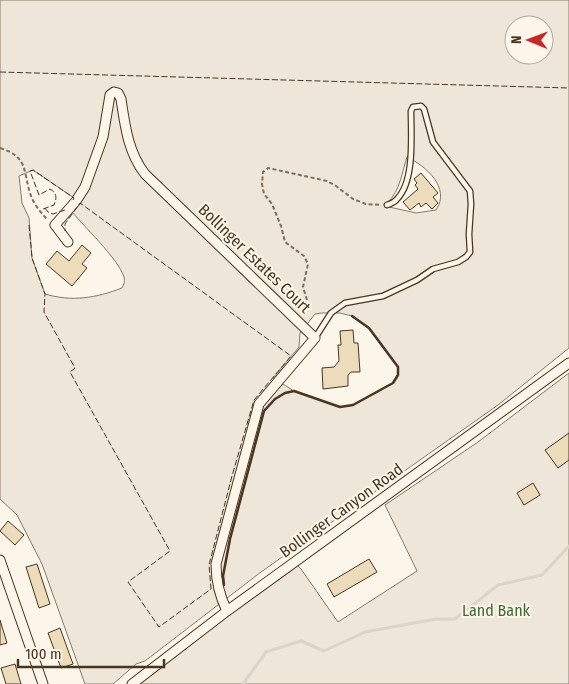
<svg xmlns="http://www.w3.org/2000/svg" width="569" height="684" viewBox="0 0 569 684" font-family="'Fira Sans Condensed',sans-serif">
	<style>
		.green { fill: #ede6d9; stroke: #887966; fill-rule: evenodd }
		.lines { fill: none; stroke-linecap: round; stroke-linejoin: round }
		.stream { stroke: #dcd4c6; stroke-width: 3 }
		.building { fill: #ecdcbc; stroke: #4a3520 }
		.lane-casing { stroke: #4a3520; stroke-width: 7 }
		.street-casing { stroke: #4a3520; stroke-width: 11 }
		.path { stroke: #7f6f5c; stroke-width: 2; stroke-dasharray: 4 2.5; stroke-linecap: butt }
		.lane { stroke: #fbf6e9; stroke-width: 4.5 }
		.street { stroke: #fbf6e9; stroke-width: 9 }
		.fence { stroke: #4a3520; stroke-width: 1; stroke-dasharray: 6 2.5; stroke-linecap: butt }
		.wall { stroke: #4a3520; stroke-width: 2.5 }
		.labels { text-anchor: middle; stroke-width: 4; stroke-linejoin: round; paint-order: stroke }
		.street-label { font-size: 16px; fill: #4a3520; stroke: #fbf6e9 }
		.park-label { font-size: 16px; fill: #436837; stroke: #fbf6e9 }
	</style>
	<rect width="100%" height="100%" fill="#fbf6e9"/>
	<path class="green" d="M 0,0 L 569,0 L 569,348 L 498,405 L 261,572 L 145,661 L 136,664 L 113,684 L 85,684 L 42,564 L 17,515 L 0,499 ZM 514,25 L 544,25 L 544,55 L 514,55 ZM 407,157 C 426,166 451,188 436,210 L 416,213 L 389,207 L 388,202 C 400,191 402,172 407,157 ZM 33,170 L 74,198 L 68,207 C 82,225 118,258 124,277 C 125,282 124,284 122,288 C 96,298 72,302 45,294 L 32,258 L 29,218 L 22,203 L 19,176 ZM 321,313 L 340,313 L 352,316 L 369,329 L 398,367 L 398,375 L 393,383 L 353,405 L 340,407 L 294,391 L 273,378 L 299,347 L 300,333 L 315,314 Z
		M 569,373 L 569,684 L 132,684 L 294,562 L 301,569 L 338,622 L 417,571 L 385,505 L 478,442 Z"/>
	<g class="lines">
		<path class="stream" d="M 243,684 L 266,652 L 301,641 L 324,651 L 365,632 L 436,619 L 455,619 L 498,585 L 542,575 L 569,546"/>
	</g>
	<path class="building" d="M 421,173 L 438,193 L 433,197 L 438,203 L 432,209 L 426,203 L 421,207 L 419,203 L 410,210 L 403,202 L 418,189 L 415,185 L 417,183 L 414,179 Z
		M 82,245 L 91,253 L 82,264 L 87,268 L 72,286 L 46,264 L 57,251 L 69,261 Z
		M 353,330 L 354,343 L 358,343 L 360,372 L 351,372 L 348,375 L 348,386 L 323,389 L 322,368 L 334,367 L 339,361 L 338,345 L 341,345 L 340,331 Z
		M 569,433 L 569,460 L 558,468 L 545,450 Z
		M 533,483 L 540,495 L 524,505 L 517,493 Z
		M 8,521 L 24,535 L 15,545 L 0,531 Z
		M 369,559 L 377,572 L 334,597 L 327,584 Z
		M 37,564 L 50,604 L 39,608 L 26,567 Z
		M 0,620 L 7,643 L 0,645 Z
		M 60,628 L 73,664 L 61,668 L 48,633 Z
		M 15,664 L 21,684 L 6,684 L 1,668 Z"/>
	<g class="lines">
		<g class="lane-casing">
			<path id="lane" d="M 315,338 L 331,313 L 345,303 L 383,296 L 417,280 L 433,269 L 458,262 L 466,257 L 470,252 L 469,234 L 471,204 L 470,191 L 433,142 L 424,109 L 421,106 L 413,107 L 411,111 C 411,135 415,181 397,199 C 395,202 390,204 387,205"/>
		</g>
		<g class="street-casing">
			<path id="street" d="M 68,242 L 55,225 L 76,201 L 85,187 L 103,137 L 110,95 L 114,92 L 118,93 L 121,99 C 125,126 128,152 145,174 L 315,338 L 259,404 L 216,564 C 216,582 219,595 227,611
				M 0,560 L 43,684
				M 132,684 L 227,611 L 569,363"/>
		</g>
		<path class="path" d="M 0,148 C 28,157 23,170 30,193 C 33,203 40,212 47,219
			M 307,300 L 303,287 L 308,264 L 304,256 L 285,242 L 281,226 L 272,204 L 264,194 L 262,184 L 263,172 L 268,168 L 327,181 L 336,186 L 353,199 L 366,204 L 381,205"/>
		<use href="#lane" class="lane"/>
		<use href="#street" class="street"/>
		<path class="fence" d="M 0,72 L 569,88
			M 45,208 L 48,212 L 53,214 L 65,210
			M 43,209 L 54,205 C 57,198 57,193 50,189 L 39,195 L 30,171 L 33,170 L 74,198 L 73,200
			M 29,225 L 32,258 L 45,294 L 44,312 L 75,368 L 70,372 L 170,551 L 128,582 L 159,627 L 211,589 L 209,565 L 232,476 L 254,400 L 291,356 L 80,203 L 65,224 L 65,231"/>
		<path class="wall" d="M 224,585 L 223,576 L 230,539 L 264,411 L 275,399 L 285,393 L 294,391 L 340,407 L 353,405 L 393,383 L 398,375 L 398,367 L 369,328 L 352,316"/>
	</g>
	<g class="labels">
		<g class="street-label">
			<text transform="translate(255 258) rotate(44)" y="6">Bollinger Estates Court</text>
			<text transform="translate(341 510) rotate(-36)" y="6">Bollinger Canyon Road</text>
		</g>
		<g class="park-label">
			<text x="496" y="616">Land Bank</text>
		</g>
	</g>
	<g transform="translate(529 40) rotate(271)"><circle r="24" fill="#fbf6e9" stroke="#b4a999"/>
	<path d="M0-4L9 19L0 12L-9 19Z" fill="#c62828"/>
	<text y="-8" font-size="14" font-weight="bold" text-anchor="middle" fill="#4a3520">N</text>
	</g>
	<path d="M18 659v8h146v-8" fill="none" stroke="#4a3520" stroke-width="2.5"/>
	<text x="25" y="659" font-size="15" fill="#4a3520" stroke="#fbf6e9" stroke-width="4" paint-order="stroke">100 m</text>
</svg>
